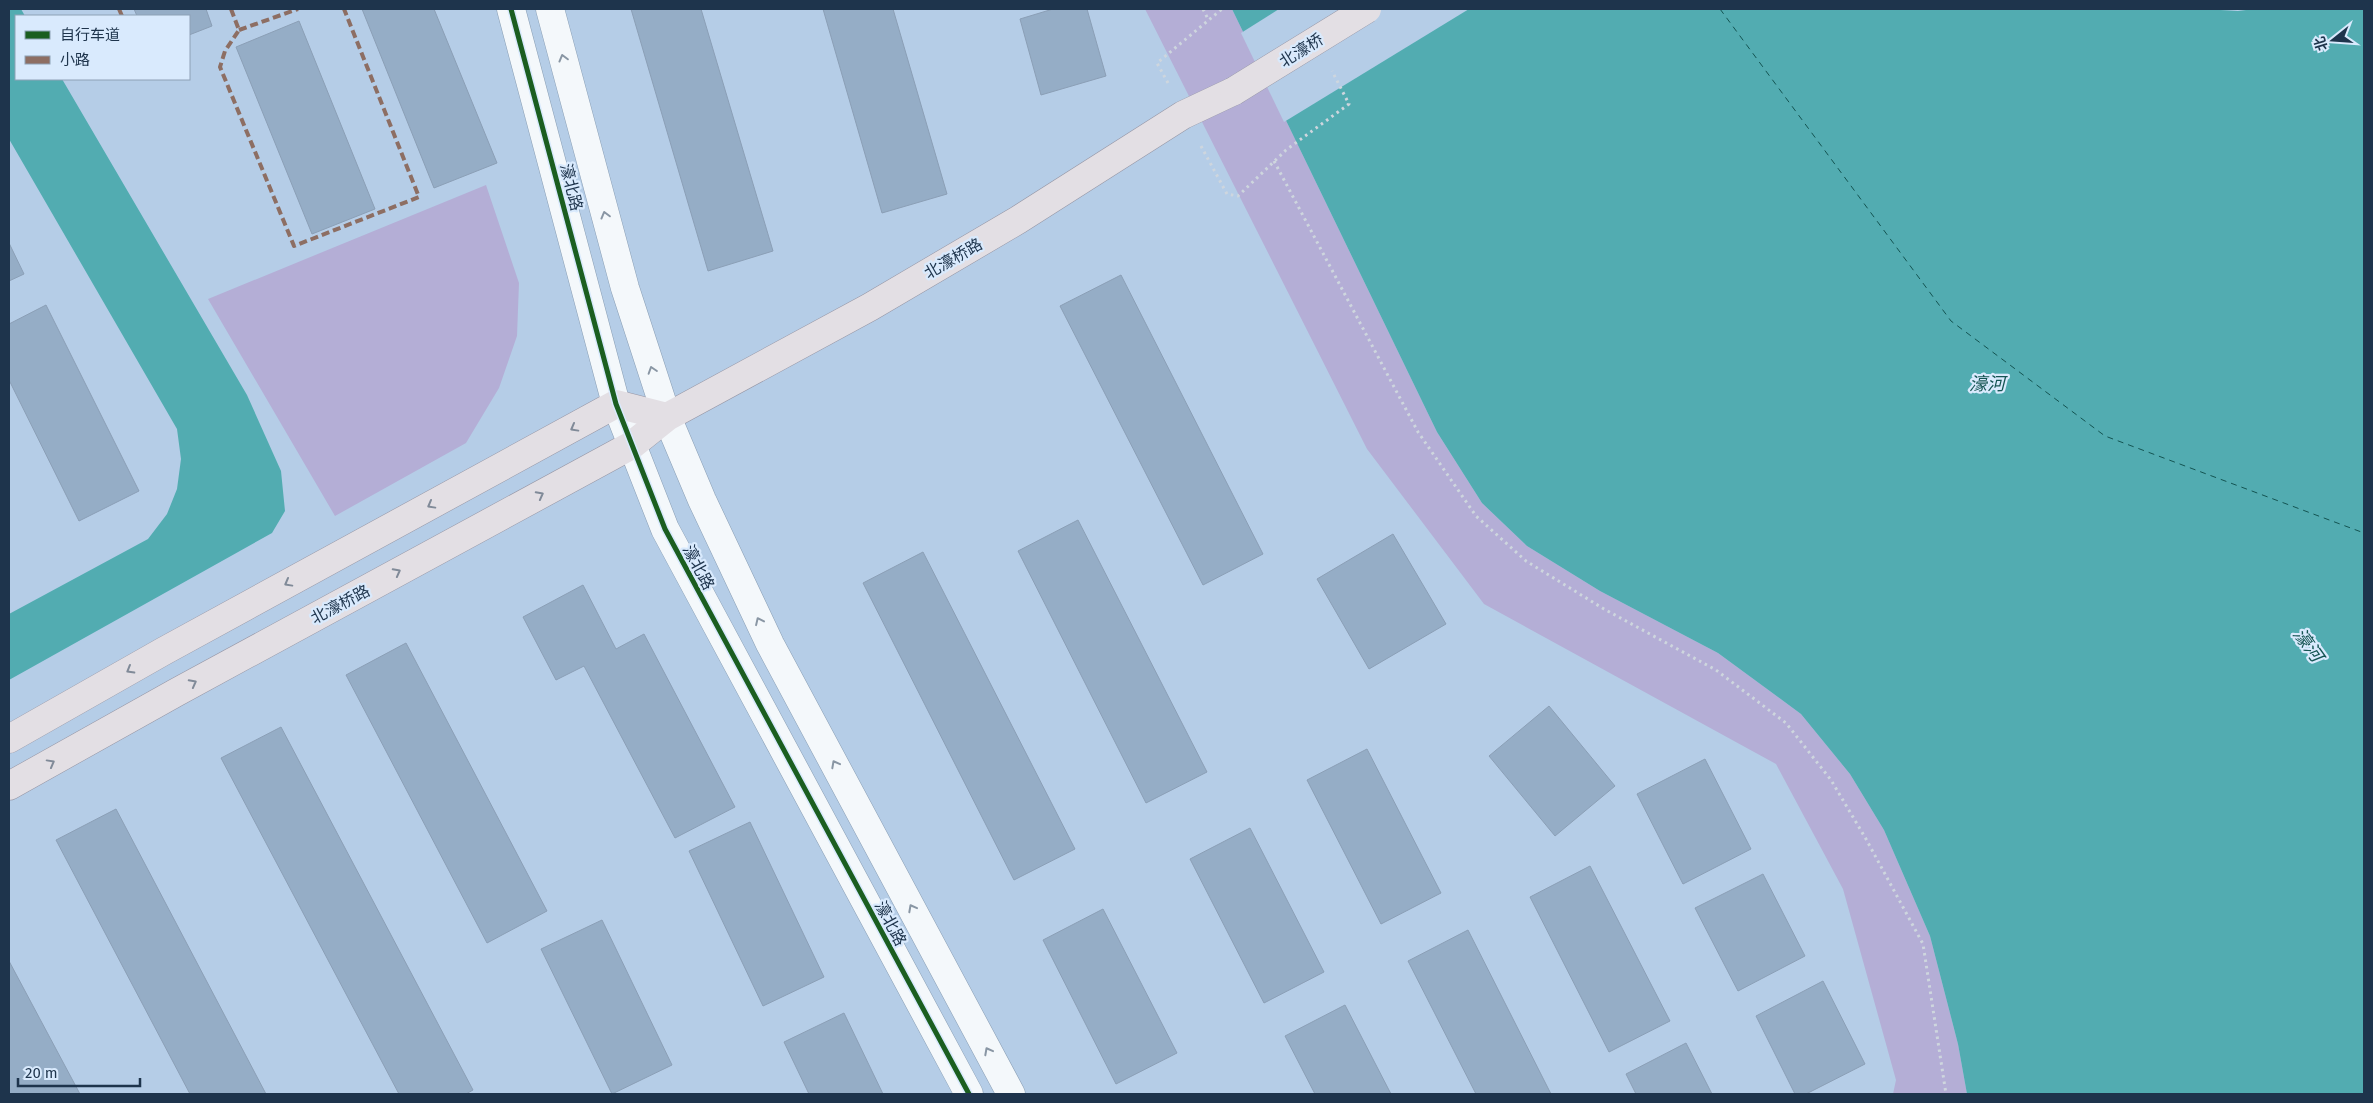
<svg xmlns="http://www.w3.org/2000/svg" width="2373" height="1103" viewBox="0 0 2373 1103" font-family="'Fira Sans','Noto Sans SC',sans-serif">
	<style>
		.green { fill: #b4aed6 }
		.water { fill: #52acb1 }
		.pier { fill: #b5cde7 }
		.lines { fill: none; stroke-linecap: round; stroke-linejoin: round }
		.ferry { stroke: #145452; stroke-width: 1; stroke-dasharray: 6 5; stroke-linecap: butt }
		.building { fill: #95adc6; stroke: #8b9fb6 }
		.minor-casing { stroke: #899eb4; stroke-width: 29 }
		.major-casing { stroke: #9696a5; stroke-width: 29 }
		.path { stroke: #ced6de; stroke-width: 3; stroke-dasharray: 2.5 4; stroke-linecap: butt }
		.minor { stroke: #f4f8fb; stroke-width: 28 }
		.major { stroke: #e3dfe4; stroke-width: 28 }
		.major-bridge-casing { stroke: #9696a5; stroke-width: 29; stroke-linecap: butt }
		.major-bridge { stroke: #e3dfe4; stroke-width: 28 }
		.quiet { stroke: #8d6e63; stroke-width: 4; stroke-dasharray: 8 4; stroke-linecap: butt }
		.cycleway-casing { stroke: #d9eafd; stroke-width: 8 }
		.cycleway { stroke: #1b5e20; stroke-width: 5 }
		.oneway { stroke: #8996a4 }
		.oneway2 { stroke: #808a98 }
		.labels { text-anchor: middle; stroke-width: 4.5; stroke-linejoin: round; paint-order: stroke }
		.street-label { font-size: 16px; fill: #1e344c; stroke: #d9eafd }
		.water-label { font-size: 18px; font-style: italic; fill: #145452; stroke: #d9eafd }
	</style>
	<rect width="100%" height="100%" fill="#b5cde7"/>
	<path class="green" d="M 1145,9 L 1232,9 L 1437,432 L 1482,503 L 1527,546 L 1600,591 L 1718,653 L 1801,714 L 1850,774 L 1884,830 L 1930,936 L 1958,1044 L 1967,1094 L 1893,1094 L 1896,1080 L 1843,889 L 1776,764 L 1484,604 L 1367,449 Z
		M 486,185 L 519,283 L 517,336 L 499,388 L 466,443 L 335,516 L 208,299 Z"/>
	<path class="water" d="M 9,9 L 21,9 L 25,16 L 16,16 L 16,79 L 62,79 L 247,395 L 281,471 L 285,511 L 272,533 L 9,680 L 9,614 L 148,539 L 167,514 L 177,489 L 181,459 L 177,429 L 9,139 Z
		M 1232,9 L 2203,9 L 2238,11 L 2254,9 L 2364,9 L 2364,1094 L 1967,1094 L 1958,1044 L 1930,936 L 1884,830 L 1850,774 L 1801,714 L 1718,653 L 1600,591 L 1527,546 L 1482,503 L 1437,432 Z"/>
	<path class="pier" d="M 1279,9 L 1469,9 L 1284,122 L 1241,33 Z"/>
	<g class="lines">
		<path class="ferry" d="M 1720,9 L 1951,321 L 2105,436 L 2364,533"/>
	</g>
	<path class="building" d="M 134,9 L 206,9 L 212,26 L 189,35 L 189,16 L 137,16 Z
		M 362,9 L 434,9 L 497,163 L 434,188 Z
		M 631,9 L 701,9 L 773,251 L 708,271 Z
		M 823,9 L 893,9 L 947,194 L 882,213 Z
		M 1053,9 L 1087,9 L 1106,76 L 1041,95 L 1020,19 Z
		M 299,21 L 375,209 L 312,234 L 236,47 Z
		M 9,243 L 24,274 L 9,281 Z
		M 1121,275 L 1263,554 L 1203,585 L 1060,306 Z
		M 46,305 L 139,491 L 79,521 L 9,380 L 9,324 Z
		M 1078,520 L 1207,772 L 1146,803 L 1018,551 Z
		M 1393,534 L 1446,624 L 1369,669 L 1317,579 Z
		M 923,552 L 1075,849 L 1014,880 L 863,583 Z
		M 583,585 L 616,649 L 644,634 L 735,807 L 675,838 L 584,666 L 556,680 L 523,617 Z
		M 406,643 L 547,911 L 487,943 L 346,675 Z
		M 1549,706 L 1615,786 L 1555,836 L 1489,756 Z
		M 281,727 L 473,1090 L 466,1094 L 399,1094 L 221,758 Z
		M 1367,749 L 1441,893 L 1381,924 L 1307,780 Z
		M 1705,759 L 1751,849 L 1683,884 L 1637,794 Z
		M 116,809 L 266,1094 L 190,1094 L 56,840 Z
		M 750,822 L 824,977 L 763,1006 L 689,851 Z
		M 1250,828 L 1324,972 L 1264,1003 L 1190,859 Z
		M 1590,866 L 1670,1021 L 1609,1052 L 1530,897 Z
		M 1763,874 L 1805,956 L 1738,991 L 1695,908 Z
		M 1103,909 L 1177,1053 L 1116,1084 L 1043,940 Z
		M 602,920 L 672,1065 L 612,1094 L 541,949 Z
		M 1468,930 L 1551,1094 L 1476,1094 L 1408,961 Z
		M 9,961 L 80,1094 L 9,1094 Z
		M 1823,981 L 1865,1064 L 1806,1094 L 1795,1094 L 1756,1016 Z
		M 1345,1005 L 1391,1094 L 1315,1094 L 1285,1036 Z
		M 844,1013 L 883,1094 L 809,1094 L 784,1042 Z
		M 1686,1043 L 1712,1094 L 1636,1094 L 1626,1074 Z"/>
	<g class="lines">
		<g class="minor-casing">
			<path id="minor" d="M 511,9 L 616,404 L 665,529 L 969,1094
				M 550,9 L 625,288 L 667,417 L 702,500 L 770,644 L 1011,1094"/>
		</g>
		<g class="major-casing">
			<path id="major" d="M 9,739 L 164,651 L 616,404 L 667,417
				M 9,786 L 177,692 L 632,445 L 667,417 L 870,307 L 1018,220 L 1183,115 L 1234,91"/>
		</g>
		<path class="path" d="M 1203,9 L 1208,19
			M 1168,83 L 1157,63 L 1222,9
			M 1201,146 L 1227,194 L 1238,196 L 1286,150 L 1349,104 L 1332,71
			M 1274,161 L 1418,432 L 1476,516 L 1526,561 L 1604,609 L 1716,670 L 1786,723 L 1831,780 L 1866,839 L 1923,944 L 1946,1094"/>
		<use href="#minor" class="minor"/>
		<use href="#major" class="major"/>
		<g class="major-bridge-casing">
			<path id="major-bridge" d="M 1234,91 L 1367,9"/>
		</g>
		<use href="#major-bridge" class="major-bridge"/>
		<path class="quiet" d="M 119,9 L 122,16
			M 231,9 L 239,30 L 225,51 L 220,67 L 294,246 L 419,197 L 344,9
			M 239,30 L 298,9"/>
		<g class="cycleway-casing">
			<path id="cycleway" d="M 511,9 L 616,404 L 665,529 L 969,1094"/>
		</g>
		<use href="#cycleway" class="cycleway"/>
	</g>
	<defs><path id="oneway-chevron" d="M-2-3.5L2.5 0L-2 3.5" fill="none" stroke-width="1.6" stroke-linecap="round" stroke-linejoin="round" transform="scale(1.25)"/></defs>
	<g class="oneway">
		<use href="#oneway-chevron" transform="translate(563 58) rotate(-105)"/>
		<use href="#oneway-chevron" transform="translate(605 215) rotate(-105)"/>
		<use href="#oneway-chevron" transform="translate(652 370) rotate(-108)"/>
		<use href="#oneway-chevron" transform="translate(759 621) rotate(-115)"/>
		<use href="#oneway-chevron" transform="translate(835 764) rotate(-118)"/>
		<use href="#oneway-chevron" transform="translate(912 908) rotate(-118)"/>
		<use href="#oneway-chevron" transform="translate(988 1051) rotate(-118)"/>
	</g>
	<g class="oneway2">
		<use href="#oneway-chevron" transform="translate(574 428) rotate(151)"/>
		<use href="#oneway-chevron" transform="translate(540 495) rotate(-28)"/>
		<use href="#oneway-chevron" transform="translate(431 505) rotate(151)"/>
		<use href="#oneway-chevron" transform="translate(397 572) rotate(-28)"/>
		<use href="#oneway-chevron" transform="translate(288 583) rotate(151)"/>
		<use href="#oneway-chevron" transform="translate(130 670) rotate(150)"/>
		<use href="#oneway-chevron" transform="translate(193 683) rotate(-28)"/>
		<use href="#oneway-chevron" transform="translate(51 763) rotate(-29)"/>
	</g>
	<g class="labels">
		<g class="street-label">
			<text transform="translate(1301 50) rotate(-32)" y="6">北濠桥</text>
			<text transform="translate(572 187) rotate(76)" y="6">濠北路</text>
			<text transform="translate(953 258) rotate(-30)" y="6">北濠桥路</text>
			<text transform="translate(699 567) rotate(62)" y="6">濠北路</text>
			<text transform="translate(340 604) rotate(-28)" y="6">北濠桥路</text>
			<text transform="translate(891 923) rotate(62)" y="6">濠北路</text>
		</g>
		<g class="water-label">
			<text x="1987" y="390">濠河</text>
			<text transform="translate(2308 645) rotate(54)" y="6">濠河</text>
		</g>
	</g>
	<rect width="2373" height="1103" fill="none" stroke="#1e344c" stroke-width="20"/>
	<rect x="15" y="15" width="175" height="65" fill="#d9eafd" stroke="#8ea1b6"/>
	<rect x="25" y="31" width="25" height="8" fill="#1b5e20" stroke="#8ea1b6"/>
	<text x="60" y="40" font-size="15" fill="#1e344c">自行车道</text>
	<rect x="25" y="56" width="25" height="8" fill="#8d6e63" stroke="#8ea1b6"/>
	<text x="60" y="65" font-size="15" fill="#1e344c">小路</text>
	<g transform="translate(2333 40) rotate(253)" stroke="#d9eafd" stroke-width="4" paint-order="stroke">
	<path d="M0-4L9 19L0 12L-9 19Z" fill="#1e344c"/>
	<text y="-8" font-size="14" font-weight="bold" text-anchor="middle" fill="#1e344c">北</text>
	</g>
	<path d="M18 1078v8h122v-8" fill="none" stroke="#1e344c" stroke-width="2.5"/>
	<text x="25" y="1078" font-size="15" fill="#1e344c" stroke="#d9eafd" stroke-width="4" paint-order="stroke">20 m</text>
</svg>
